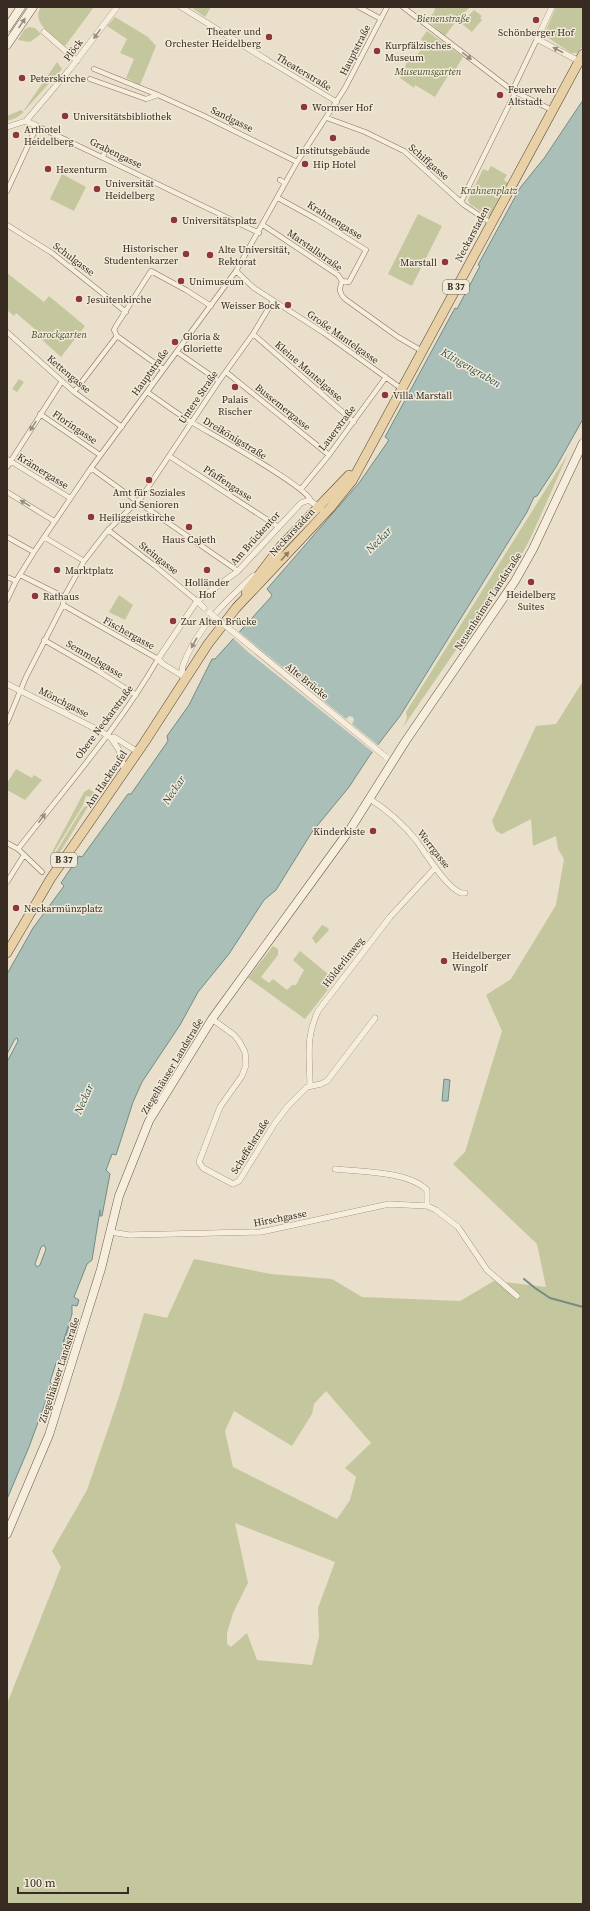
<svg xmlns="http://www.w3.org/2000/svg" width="590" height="1911" font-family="'Source Serif 4',serif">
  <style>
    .green { fill: #c4c79e; fill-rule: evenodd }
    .water { fill: #aabfb8; stroke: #718d84; fill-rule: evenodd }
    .pier { fill: #eadfca }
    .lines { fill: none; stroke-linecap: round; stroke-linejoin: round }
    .stream { stroke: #718d84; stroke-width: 2 }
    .pedestrian-casing { stroke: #857260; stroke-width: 5.5 }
    .minor-casing { stroke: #857260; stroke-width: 6 }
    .secondary-casing { stroke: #675343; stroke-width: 9 }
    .primary-casing { stroke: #534133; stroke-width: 10 }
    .pedestrian { stroke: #f6eddc; stroke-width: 4.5 }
    .minor { stroke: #f6eddc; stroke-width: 5.5 }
    .secondary { stroke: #f6eddc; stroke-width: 8 }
    .primary { stroke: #e8d1a6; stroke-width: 9 }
    .minor-bridge-casing { stroke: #857260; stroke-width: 6; stroke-linecap: butt }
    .minor-bridge { stroke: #f6eddc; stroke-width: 5.5 }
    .oneway { fill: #968c7f }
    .oneway2 { fill: #907e64 }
    .poi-dot { fill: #8d363b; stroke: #f2ead8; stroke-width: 1.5 }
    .labels { text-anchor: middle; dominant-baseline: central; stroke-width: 3; stroke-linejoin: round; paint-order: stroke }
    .shield { fill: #f2ead8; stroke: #6f6459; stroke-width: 1 }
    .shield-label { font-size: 9px; font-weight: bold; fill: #372b22 }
    .park-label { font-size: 10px; font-style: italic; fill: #49512b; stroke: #f2ead8 }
    .poi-label { font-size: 10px; fill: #372b22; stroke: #f2ead8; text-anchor: start }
    .street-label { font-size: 10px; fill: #372b22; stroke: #f2ead8 }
    .water-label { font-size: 11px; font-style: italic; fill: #335551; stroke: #f2ead8 }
  </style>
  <rect width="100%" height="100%" fill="#eadfca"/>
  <path class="green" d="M41 7H94L65 46C55 37 30 23 41 7Z
    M191 7H211L205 17Z
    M434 7H470L457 20 445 36 428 21 435 10Z
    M556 7H583V46L577 53H571L544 35Z
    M474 10 482 16 480 18 482 20 472 32 461 23Z
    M115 17 148 37 156 46 140 85 126 78 134 59 120 53 127 39 107 26Z
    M29 27 35 28 41 34 30 42 18 40 24 30Z
    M427 31 463 57 452 75 449 74 435 97 415 85 414 88 400 78 410 55 415 58 424 46 421 43 423 41 421 39Z
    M57 62 62 69 25 110H24Z
    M21 110 24 112 16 118 7 121V116Z
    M491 166 507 175 504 180 508 183 489 217 470 204 468 200 483 169 488 171Z
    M62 174 86 187 74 211 50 199Z
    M418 214 442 226 412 286 388 274Z
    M7 273 44 302 49 296 85 326 61 357 41 339 43 336 16 313 14 316 7 310Z
    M19 379 24 382 17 392 12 389Z
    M568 454 531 537 513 571 511 570 403 727 407 718 406 712Z
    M119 595 133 605 125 620 109 612Z
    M583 681V1904H7V1704L61 1567 52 1551 87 1490 119 1397 144 1313 167 1318 194 1259 271 1274 332 1279 362 1297 460 1301 494 1281 546 1287 537 1244 453 1164 465 1152 502 1031 486 995 511 979 556 905 564 859 558 849 556 836 533 846 531 819 502 834 496 831 492 821 536 726 556 724ZM326 1391 371 1443 345 1468 356 1477 350 1500 337 1519 233 1467 225 1431 234 1411 292 1446 312 1414 314 1404ZM235 1523 335 1562 318 1608 319 1637 312 1665 257 1660 247 1633 231 1647 227 1644V1633L233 1613 248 1583Z
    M16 769 32 778 34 775 42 780 25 800 7 790V783Z
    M89 789 98 795 96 798 86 796 83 805 51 857 50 856 84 792Z
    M89 805 59 854 56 852 81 811 84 807Z
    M322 925 328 928 329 930 316 944 312 938Z
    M273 946 278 949V955L261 977 269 983 273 979 287 990 292 985H296L304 970 293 960 300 951 328 974 323 981 330 987 305 1019 248 978Z"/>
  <path class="water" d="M583 100V419L556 467 537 496 534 497 527 512 400 716 370 755 349 787 312 832 276 890 264 900 229 954 198 992 180 1025 142 1082 133 1102 116 1155 112 1154 106 1170 110 1174 102 1216H100V1210L92 1260 87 1264 74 1297 79 1300 77 1306 72 1305V1314L62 1346 69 1325H72L60 1363H56L50 1382 52 1384 29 1447 7 1499V1062L18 1041 17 1038 15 1039 7 1054V974L33 928 64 886 61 883 79 856 82 857 128 794H131L168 741 167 736 189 705 212 659H215L271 597 272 595 267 589 359 483 389 440 385 437 455 308 457 309 480 266 478 265 520 188 545 157ZM44 1245 46 1249 40 1265 37 1267 35 1264 41 1247Z
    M444 1079 450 1080 448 1101H442Z"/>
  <path class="pier" d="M238 631 346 719 349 716 353 717 354 720 352 724 379 746 374 753 248 652 232 637Z"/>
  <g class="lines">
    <path class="stream" d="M524 1279 535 1288 550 1298 583 1307"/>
    <g class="pedestrian-casing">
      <path id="pedestrian" d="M359 7 381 19
        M403 7 513 91 552 110
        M267 60 337 102
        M90 79 146 99 158 95 94 69
        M158 95 204 116 297 162
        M327 118 365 132 404 151 464 205 491 223
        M103 157 105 151
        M280 180 285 183
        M7 191 37 126 259 233
        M278 198 316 219 366 250 349 282 342 281
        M461 202 514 95 515 85 537 39
        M7 225 52 253 126 312
        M263 225 338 275 342 281C339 289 339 293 345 299L398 337 422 351
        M236 271 254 288 324 333 402 389
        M7 332 74 392 122 427
        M253 334 354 422
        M117 336 163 369
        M177 352 219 381
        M226 372 329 455
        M74 392 117 336 114 330 116 326 151 271 186 290 211 306
        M147 392C162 402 177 414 193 423 211 434 307 486 311 501
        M40 414 100 455
        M169 456 277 526
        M7 459 70 498
        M7 467 62 381
        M91 468 138 502 238 571
        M301 489 329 455 386 377
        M7 492 54 521
        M108 530 155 566 197 601
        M7 537 34 552
        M44 537 84 561
        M20 575 64 597
        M7 577 16 581
        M7 600 16 581 34 552 91 468 236 271 297 162 345 88 387 7
        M44 640 98 671 136 695
        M7 723 26 677 63 605 64 597 84 561 108 530 141 498 219 381 253 334 273 301
        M7 843 18 849 42 872
        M18 849C66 787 119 727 158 659L63 605
        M7 882 24 855"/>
    </g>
    <g class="minor-casing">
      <path id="minor" d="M181 7 267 60
        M552 7 537 39 579 61
        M44 32 77 61
        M26 121 37 126
        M7 127 26 121 70 69 117 7
        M197 601 204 608
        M186 678 163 664 158 659 197 601 238 571 301 503 309 500 321 509
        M186 678 182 671 183 665C196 629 226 601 253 576L258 575
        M7 684 102 732 111 738 114 737 138 752
        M111 738 119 750 125 771
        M370 799C387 810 404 825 416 840 426 854 446 887 461 893H465
        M212 1019 234 1035 239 1041 245 1052 246 1065 242 1076 220 1107 199 1162 203 1168 233 1184 239 1181 275 1123 288 1106 307 1087 321 1084 327 1081 375 1018
        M310 1086C310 1057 305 1039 318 1011L390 917 435 868
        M335 1169C361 1172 408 1171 427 1190V1206
        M111 1232 129 1235 261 1232 389 1204 427 1206 436 1210 458 1227 487 1270 517 1296"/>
    </g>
    <g class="secondary-casing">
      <path id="secondary" d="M7 28 21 7
        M7 45 33 7
        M7 1534 49 1435 101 1269 119 1196 149 1121 212 1019 351 828 405 742 515 581 533 549 583 443"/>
    </g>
    <g class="primary-casing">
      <path id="primary" d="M246 592 281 546 349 475
        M7 953 51 878 144 743 208 644 236 608 331 507 352 481 583 54"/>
    </g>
    <use href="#pedestrian" class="pedestrian"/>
    <use href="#minor" class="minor"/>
    <use href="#secondary" class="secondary"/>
    <use href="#primary" class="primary"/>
    <g class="minor-bridge-casing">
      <path id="minor-bridge" d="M210 613 386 757"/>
    </g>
    <use href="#minor-bridge" class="minor-bridge"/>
  </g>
  <defs><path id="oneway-solid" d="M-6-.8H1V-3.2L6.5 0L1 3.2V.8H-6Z"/></defs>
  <g class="oneway">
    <use href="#oneway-solid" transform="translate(22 23) rotate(-56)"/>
    <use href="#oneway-solid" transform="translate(97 34) rotate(126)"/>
    <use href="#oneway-solid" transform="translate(558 50) rotate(-152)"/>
    <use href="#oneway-solid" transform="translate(467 56) rotate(37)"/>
    <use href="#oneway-solid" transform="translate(33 426) rotate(122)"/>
    <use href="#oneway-solid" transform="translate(25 503) rotate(-149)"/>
    <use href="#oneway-solid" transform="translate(194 643) rotate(119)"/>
    <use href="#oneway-solid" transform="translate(42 818) rotate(-53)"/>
  </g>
  <use class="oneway2" href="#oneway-solid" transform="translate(285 556) rotate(-48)"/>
  <g class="poi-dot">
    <circle cx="536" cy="20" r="4"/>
    <circle cx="269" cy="37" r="4"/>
    <circle cx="377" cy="51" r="4"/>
    <circle cx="22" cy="78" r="4"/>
    <circle cx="500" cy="95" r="4"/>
    <circle cx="304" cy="107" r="4"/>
    <circle cx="65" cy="116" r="4"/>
    <circle cx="16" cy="135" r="4"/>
    <circle cx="333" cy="138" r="4"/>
    <circle cx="305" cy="164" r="4"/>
    <circle cx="48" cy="169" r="4"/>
    <circle cx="97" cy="189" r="4"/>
    <circle cx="174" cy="220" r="4"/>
    <circle cx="186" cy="254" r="4"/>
    <circle cx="210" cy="255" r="4"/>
    <circle cx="445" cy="262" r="4"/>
    <circle cx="181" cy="281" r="4"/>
    <circle cx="79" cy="299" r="4"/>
    <circle cx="288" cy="305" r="4"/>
    <circle cx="175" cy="342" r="4"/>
    <circle cx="235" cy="387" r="4"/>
    <circle cx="385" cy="395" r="4"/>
    <circle cx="149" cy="480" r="4"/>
    <circle cx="91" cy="517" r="4"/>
    <circle cx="189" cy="527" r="4"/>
    <circle cx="57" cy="570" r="4"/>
    <circle cx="207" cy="570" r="4"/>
    <circle cx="531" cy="582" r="4"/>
    <circle cx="35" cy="596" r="4"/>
    <circle cx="173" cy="621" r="4"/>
    <circle cx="373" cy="831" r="4"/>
    <circle cx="16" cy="908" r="4"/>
    <circle cx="444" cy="961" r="4"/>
  </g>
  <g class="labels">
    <g class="shield">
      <rect x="443" y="280" width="26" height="14" rx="3"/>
      <rect x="51" y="853" width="26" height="14" rx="3"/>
    </g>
    <g class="shield-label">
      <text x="456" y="287">B 37</text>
      <text x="64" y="860">B 37</text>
    </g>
    <g class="park-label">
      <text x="443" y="18">Bienenstraße</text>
      <text x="428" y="71">Museumsgarten</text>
      <text x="489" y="190">Krahnenplatz</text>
      <text x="59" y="334">Barockgarten</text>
    </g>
    <g class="poi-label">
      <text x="261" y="31" text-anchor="end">Theater und<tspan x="261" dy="12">Orchester Heidelberg</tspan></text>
      <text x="536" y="32" text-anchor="middle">Schönberger Hof</text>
      <text x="385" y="45">Kurpfälzisches<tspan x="385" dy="12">Museum</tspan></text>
      <text x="30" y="78">Peterskirche</text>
      <text x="508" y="89">Feuerwehr<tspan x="508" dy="12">Altstadt</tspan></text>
      <text x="312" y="107">Wormser Hof</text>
      <text x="73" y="116">Universitätsbibliothek</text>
      <text x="24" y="129">Arthotel<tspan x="24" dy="12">Heidelberg</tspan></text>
      <text x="333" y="150" text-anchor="middle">Institutsgebäude</text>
      <text x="313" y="164">Hip Hotel</text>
      <text x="56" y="169">Hexenturm</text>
      <text x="105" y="183">Universität<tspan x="105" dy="12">Heidelberg</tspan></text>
      <text x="182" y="220">Universitätsplatz</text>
      <text x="178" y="248" text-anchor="end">Historischer<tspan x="178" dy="12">Studentenkarzer</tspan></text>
      <text x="218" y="249">Alte Universität,<tspan x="218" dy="12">Rektorat</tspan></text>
      <text x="437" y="262" text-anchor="end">Marstall</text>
      <text x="189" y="281">Unimuseum</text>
      <text x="87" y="299">Jesuitenkirche</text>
      <text x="280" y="305" text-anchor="end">Weisser Bock</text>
      <text x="183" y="336">Gloria &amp;<tspan x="183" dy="12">Gloriette</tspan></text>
      <text x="393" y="395">Villa Marstall</text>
      <text x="235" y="399" text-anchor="middle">Palais<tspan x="235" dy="12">Rischer</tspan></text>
      <text x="149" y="492" text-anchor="middle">Amt für Soziales<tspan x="149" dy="12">und Senioren</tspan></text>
      <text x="99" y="517">Heiliggeistkirche</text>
      <text x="189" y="539" text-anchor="middle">Haus Cajeth</text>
      <text x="65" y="570">Marktplatz</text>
      <text x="207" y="582" text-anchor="middle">Holländer<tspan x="207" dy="12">Hof</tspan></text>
      <text x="531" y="594" text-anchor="middle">Heidelberg<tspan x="531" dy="12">Suites</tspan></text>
      <text x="43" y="596">Rathaus</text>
      <text x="181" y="621">Zur Alten Brücke</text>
      <text x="365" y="831" text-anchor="end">Kinderkiste</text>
      <text x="24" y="908">Neckarmünzplatz</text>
      <text x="452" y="955">Heidelberger<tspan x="452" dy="12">Wingolf</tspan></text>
    </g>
    <g class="street-label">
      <text transform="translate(73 50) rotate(-53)">Plöck</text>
      <text transform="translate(355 50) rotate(-63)">Hauptstraße</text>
      <text transform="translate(304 72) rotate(31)">Theaterstraße</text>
      <text transform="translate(232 119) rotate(26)">Sandgasse</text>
      <text transform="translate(116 153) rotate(26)">Grabengasse</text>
      <text transform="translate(429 162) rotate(41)">Schiffgasse</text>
      <text transform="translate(335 220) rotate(32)">Krahnengasse</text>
      <text transform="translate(472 234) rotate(-62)">Neckarstaden</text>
      <text transform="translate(315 250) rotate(35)">Marstallstraße</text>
      <text transform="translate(74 259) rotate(37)">Schulgasse</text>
      <text transform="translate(343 337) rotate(35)">Große Mantelgasse</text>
      <text transform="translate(309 371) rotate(41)">Kleine Mantelgasse</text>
      <text transform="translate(150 372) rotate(-54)">Hauptstraße</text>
      <text transform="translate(69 374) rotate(40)">Kettengasse</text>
      <text transform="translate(198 397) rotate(-56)">Untere Straße</text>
      <text transform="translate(283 407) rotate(39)">Bussemergasse</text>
      <text transform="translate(75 427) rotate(34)">Floringasse</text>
      <text transform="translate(337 428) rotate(-53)">Lauerstraße</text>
      <text transform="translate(235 438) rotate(31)">Dreikönigstraße</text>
      <text transform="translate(43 471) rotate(32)">Krämergasse</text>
      <text transform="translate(228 483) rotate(33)">Pfaffengasse</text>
      <text transform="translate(292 532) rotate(-47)">Neckarstaden</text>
      <text transform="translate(255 538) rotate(-48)">Am Brückentor</text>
      <text transform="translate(159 558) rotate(38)">Steingasse</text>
      <text transform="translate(488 601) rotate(-57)">Neuenheimer Landstraße</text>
      <text transform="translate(129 633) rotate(29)">Fischergasse</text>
      <text transform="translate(95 659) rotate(31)">Semmelsgasse</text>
      <text transform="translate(307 681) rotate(39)">Alte Brücke</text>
      <text transform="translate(64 702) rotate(27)">Mönchgasse</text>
      <text transform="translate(104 722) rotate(-53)">Obere Neckarstraße</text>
      <text transform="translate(106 779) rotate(-56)">Am Hackteufel</text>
      <text transform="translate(434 849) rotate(52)">Werrgasse</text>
      <text transform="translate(343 962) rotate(-52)">Hölderlinweg</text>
      <text transform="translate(172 1066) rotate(-59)">Ziegelhäuser Landstraße</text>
      <text transform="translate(250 1146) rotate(-58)">Scheffelstraße</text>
      <text transform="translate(280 1218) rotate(-11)">Hirschgasse</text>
      <text transform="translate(59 1370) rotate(-72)">Ziegelhäuser Landstraße</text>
    </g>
    <g class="water-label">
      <text transform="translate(471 368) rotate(30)">Klingengraben</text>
      <text transform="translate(379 540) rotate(-45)">Neckar</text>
      <text transform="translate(174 790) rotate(-56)">Neckar</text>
      <text transform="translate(84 1099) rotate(-66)">Neckar</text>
    </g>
  </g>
  <rect width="590" height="1911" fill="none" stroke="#372b22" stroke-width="16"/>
  <path d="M18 1887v6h110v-6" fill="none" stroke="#372b22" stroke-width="2"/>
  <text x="24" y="1887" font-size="12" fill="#372b22" stroke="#f2ead8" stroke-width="3" paint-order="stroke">100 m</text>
</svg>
